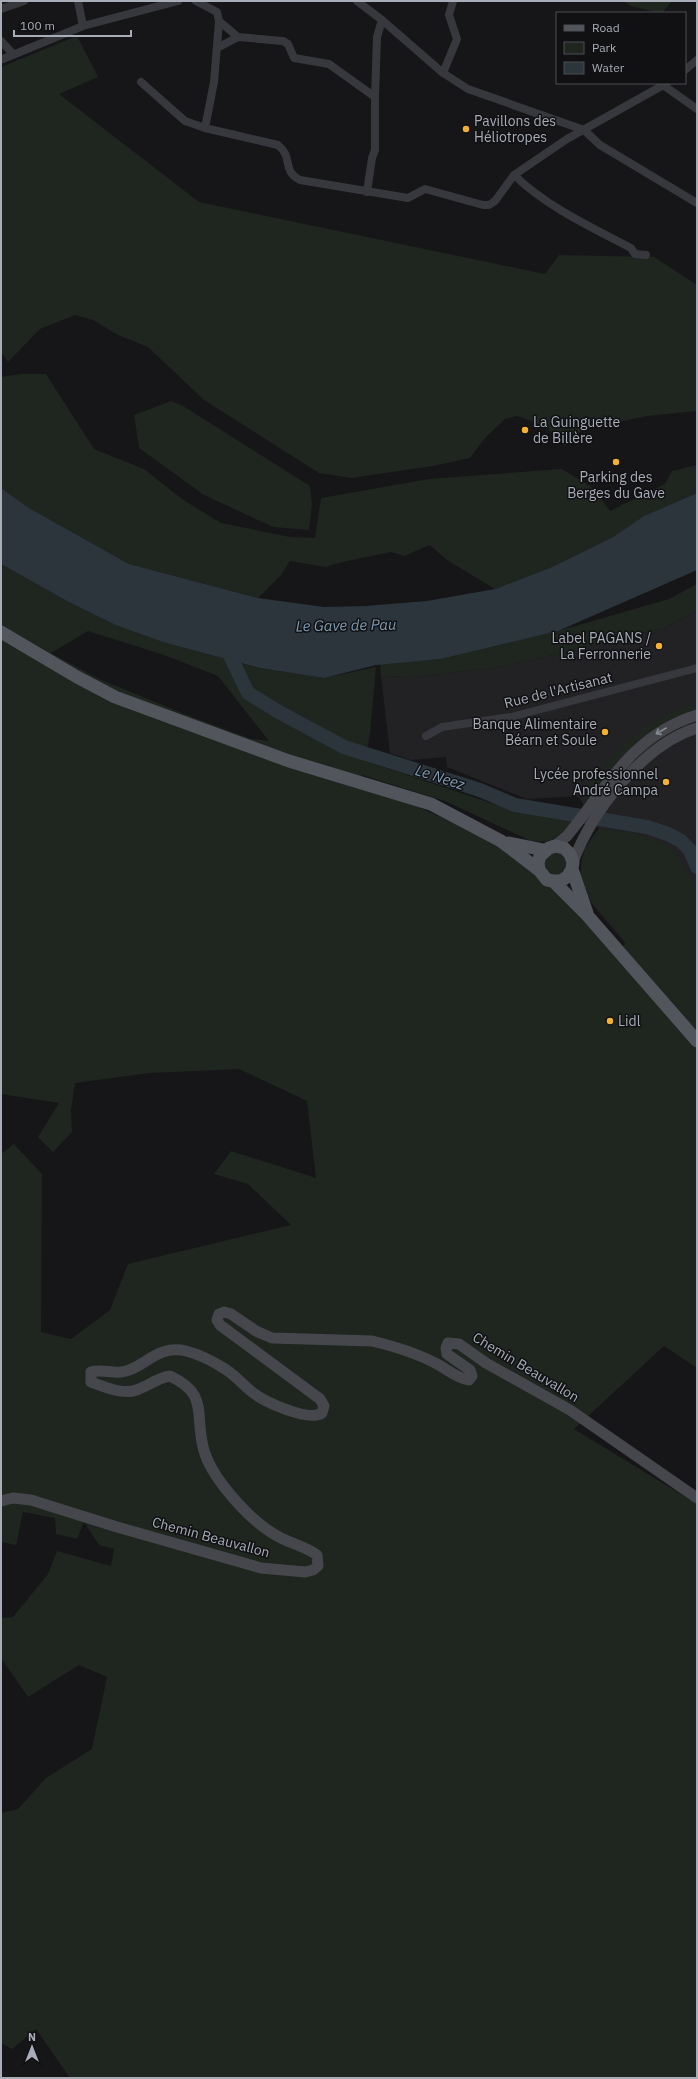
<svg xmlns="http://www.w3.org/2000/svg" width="698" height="2079" font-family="'IBM Plex Sans',sans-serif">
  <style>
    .built { fill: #222225 }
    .green { fill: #1e261f; fill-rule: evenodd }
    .water { fill: #2c353c }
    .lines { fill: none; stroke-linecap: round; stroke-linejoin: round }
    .river { stroke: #2c353c; stroke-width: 14 }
    .street { stroke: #37383d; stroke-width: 8 }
    .secondary { stroke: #45474d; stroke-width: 11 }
    .primary { stroke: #53555c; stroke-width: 13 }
    .oneway { stroke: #858993 }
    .poi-dot { fill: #f2b134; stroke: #111113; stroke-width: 1.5 }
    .labels { text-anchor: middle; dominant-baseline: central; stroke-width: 3; stroke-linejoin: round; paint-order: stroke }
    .poi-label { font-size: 14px; fill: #a8adb8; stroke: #111113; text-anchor: start }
    .street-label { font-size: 14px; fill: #a8adb8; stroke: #111113 }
    .water-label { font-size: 15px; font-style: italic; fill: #7f9bb3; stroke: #111113 }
  </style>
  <rect width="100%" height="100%" fill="#161618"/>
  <path class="built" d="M697 610V884L626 944 593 905 581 885 580 874 584 849 599 829 578 796 527 799 447 767 446 757 411 760 390 753 381 676 410 677 441 674 507 666 667 627Z"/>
  <path class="green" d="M623 1H672L662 13H659L631 6Z
    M77 36 98 77 59 94 199 202 545 274 559 255 654 257 697 285V411L647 416 584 429 565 446 545 426 517 416 505 419 485 438 470 458 433 466 351 478 319 473 204 400 148 347 118 335 93 320 75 315 40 329 8 362 1 352V67Z
    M20 374H46L94 449 144 469 182 499 221 523 290 537 315 538 321 498 429 479 562 469 593 488 610 511 665 484 672 471 697 465V493L644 516 613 537 552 567 495 589 447 560 430 545 404 556 391 552 342 562 326 567 290 561 281 575 258 598 129 564 29 508 1 488V377Z
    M171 401 183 406 310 486 312 504 309 530 273 527 204 495 139 448 134 415Z
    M1 564 67 601 166 643 259 668 324 678 376 667 370 734 365 761 509 809 573 820C561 837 553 844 531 841L445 801 362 775 360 783 387 793 544 863 545 859 554 852 561 854C570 861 567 870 558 875L623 946 627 942C596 906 558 876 599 829 618 831 661 835 674 851 682 861 688 877 697 884V1368L664 1346 574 1429 697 1504V2078H70L36 2029 12 2049 1 2043V1813L18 1809 46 1778 92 1749 107 1677 79 1665 28 1697 1 1658V1618L13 1617 48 1574 57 1551 111 1566 114 1549 99 1545 84 1522 77 1539 56 1534 55 1518 23 1512 16 1545 1 1542V1154L14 1144 42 1174 41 1332 71 1339 110 1310 128 1264 291 1225 248 1184 214 1174 231 1151 316 1178 307 1101 239 1069 149 1073 75 1083 71 1110 72 1132 53 1152 38 1137 59 1103 1 1094ZM88 631 164 655 218 676 269 741 251 739 187 715 99 679 51 653Z
    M697 584V610L667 627 507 666 441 674 410 677 381 676 380 664 441 659 558 631 669 599Z
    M697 704V709C647 724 614 758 587 802L579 795C610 757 646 714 697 704Z"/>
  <path class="water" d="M1 488 29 508 129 564 258 598 324 607 366 606 427 601 495 589 552 567 613 537 644 516 697 493V570L558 631 441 659 376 665 324 678 260 668 166 643 116 625 67 601 1 564Z"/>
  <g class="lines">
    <path class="river" d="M224 643 248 693 279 712 344 747 480 790 515 805 647 827 668 834 681 841 690 850 697 867"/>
    <path class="street" d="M78 1 83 26
      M196 1 217 12 219 21 238 37 283 41 288 44 294 58 329 64 375 97 377 37 382 20
      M357 1 382 20 443 73 468 89 584 130 600 145 697 203
      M1 9 24 1
      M1 41 13 54
      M217 48 238 37
      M3 59 83 26 178 1
      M685 70 697 60
      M443 73 457 39 449 15 453 1
      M141 82 185 121 205 128 278 145C294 158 281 170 300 180L408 198 425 189 483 205H489L495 201 514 175 567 139 667 83
      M660 83 697 109
      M205 128 214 82 219 21
      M514 175C547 207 591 227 631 248L635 254 646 255
      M367 192 372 158 375 150V97
      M426 736 442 727 511 717 697 668"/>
    <path class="secondary" d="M555 846 567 836C607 787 632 735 697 715
      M573 862C592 811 644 744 697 728
      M1 1501 13 1498 31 1500 117 1527 261 1568 305 1572 313 1570 318 1566 317 1555C307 1547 293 1544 281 1538 259 1527 240 1507 225 1488 214 1474 205 1460 202 1442 196 1409 206 1393 170 1376 158 1378 151 1384 139 1389 125 1396 105 1387 91 1382V1372C101 1369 111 1373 121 1372 143 1370 156 1344 186 1351 198 1354 214 1362 225 1369 235 1375 243 1385 252 1392 265 1402 308 1422 322 1413L324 1406 320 1399 220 1325 217 1320 219 1314 224 1312 231 1314 256 1331 272 1338 372 1341C393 1346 416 1353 435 1363 446 1368 456 1378 469 1380L472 1376 470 1370 447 1354 446 1348 448 1343 459 1344 486 1363 570 1410 697 1498"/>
    <path class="primary" d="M1 632 77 677 115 697 289 761 431 804 501 841 539 870 547 880 553 881H561L568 876 572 869 573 862 570 854 564 848 555 846 549 848 540 856 538 863 539 870
      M509 843 544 850
      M572 869 587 913
      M553 881 587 915 697 1041"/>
  </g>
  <defs><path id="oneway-shaft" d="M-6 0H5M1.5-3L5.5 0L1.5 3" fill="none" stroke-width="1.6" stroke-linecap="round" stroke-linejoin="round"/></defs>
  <use class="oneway" href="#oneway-shaft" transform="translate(661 731) rotate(150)"/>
  <g class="poi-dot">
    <circle cx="466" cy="129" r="4"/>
    <circle cx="525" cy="430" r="4"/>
    <circle cx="616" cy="462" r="4"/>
    <circle cx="659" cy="646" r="4"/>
    <circle cx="605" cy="732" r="4"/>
    <circle cx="666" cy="782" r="4"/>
    <circle cx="610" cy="1021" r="4"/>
  </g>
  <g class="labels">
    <g class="poi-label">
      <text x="474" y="121">Pavillons des<tspan x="474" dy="16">Héliotropes</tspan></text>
      <text x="533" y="422">La Guinguette<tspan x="533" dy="16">de Billère</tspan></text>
      <text x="616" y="477" text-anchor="middle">Parking des<tspan x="616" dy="16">Berges du Gave</tspan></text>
      <text x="651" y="638" text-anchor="end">Label PAGANS /<tspan x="651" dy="16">La Ferronnerie</tspan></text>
      <text x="597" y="724" text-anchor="end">Banque Alimentaire<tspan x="597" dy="16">Béarn et Soule</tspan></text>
      <text x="658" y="774" text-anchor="end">Lycée professionnel<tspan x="658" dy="16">André Campa</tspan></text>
      <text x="618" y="1021">Lidl</text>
    </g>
    <g class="street-label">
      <text transform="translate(558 690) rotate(-14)">Rue de l'Artisanat</text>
      <text transform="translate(526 1367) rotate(31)">Chemin Beauvallon</text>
      <text transform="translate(211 1537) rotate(15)">Chemin Beauvallon</text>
    </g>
    <g class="water-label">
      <text transform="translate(346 625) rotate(-1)">Le Gave de Pau</text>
      <text transform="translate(440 777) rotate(18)">Le Neez</text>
    </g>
  </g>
  <rect width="698" height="2079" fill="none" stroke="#a8adb8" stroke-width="4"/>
  <rect x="556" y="12" width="130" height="72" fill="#111113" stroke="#4d4f55"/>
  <rect x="564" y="25" width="20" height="6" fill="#53555c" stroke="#4d4f55"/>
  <text x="592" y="32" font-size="12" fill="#a8adb8">Road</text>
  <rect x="564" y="42" width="20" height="12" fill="#1e261f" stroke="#4d4f55"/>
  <text x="592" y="52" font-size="12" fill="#a8adb8">Park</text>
  <rect x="564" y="62" width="20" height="12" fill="#2c353c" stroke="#4d4f55"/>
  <text x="592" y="72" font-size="12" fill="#a8adb8">Water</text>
  <g transform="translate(32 2047)" stroke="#111113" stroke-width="3" paint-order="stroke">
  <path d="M0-3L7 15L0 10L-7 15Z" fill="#a8adb8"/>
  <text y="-6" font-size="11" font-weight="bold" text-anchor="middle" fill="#a8adb8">N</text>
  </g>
  <path d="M14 30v6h117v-6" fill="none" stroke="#a8adb8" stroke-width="2"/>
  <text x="20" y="30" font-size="12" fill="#a8adb8" stroke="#111113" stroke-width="3" paint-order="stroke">100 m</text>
</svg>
